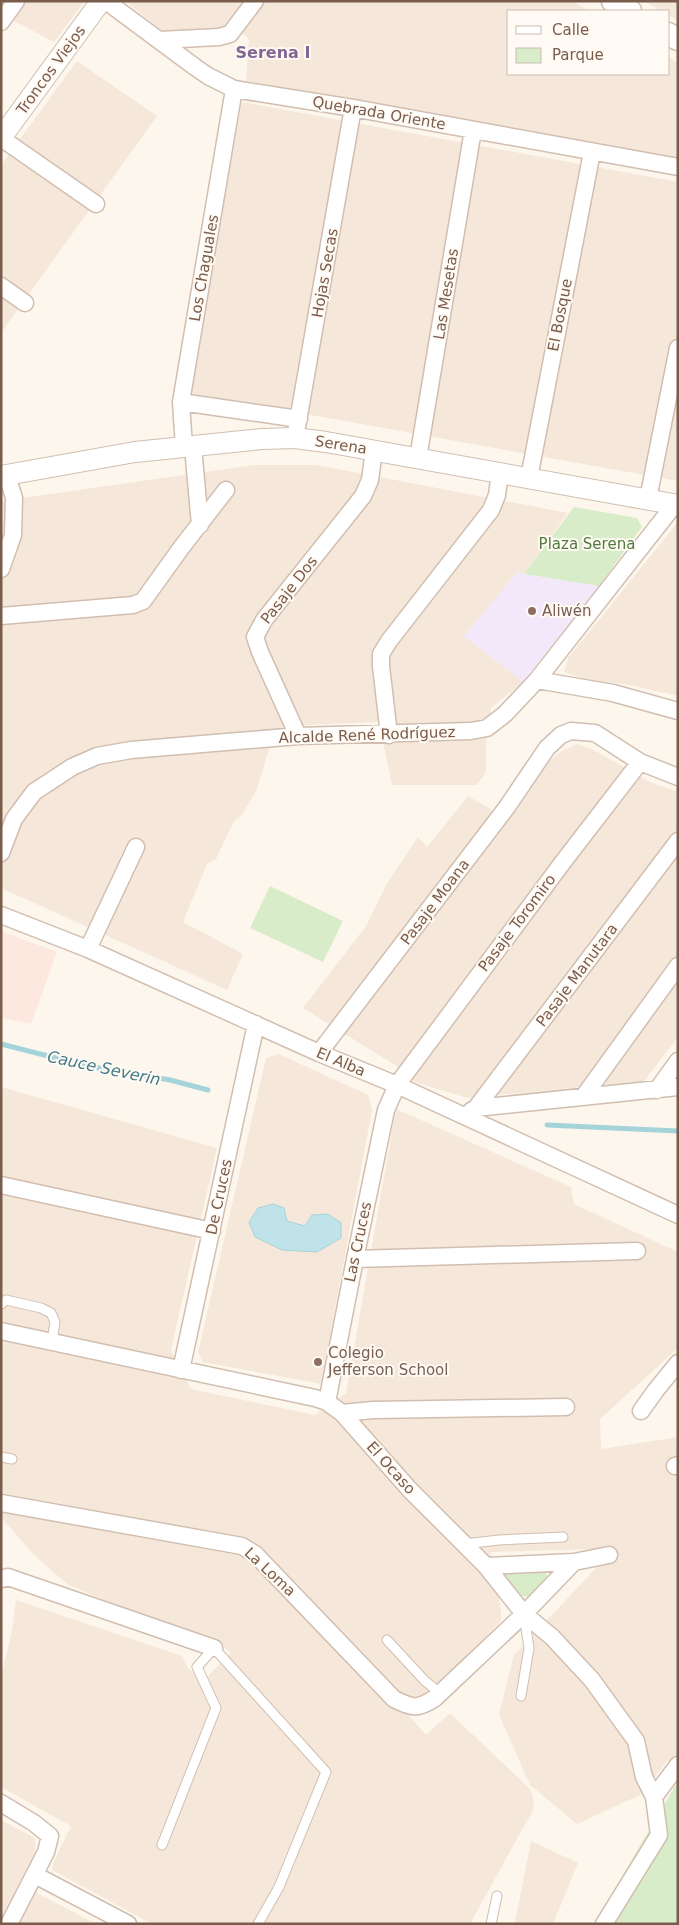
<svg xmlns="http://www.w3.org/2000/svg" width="679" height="1925" font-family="'DejaVu Sans',sans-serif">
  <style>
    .residential { fill: #f5e8da }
    .commercial { fill: #fde8e0 }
    .education { fill: #f3e8fa }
    .green { fill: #d8ecc9 }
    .water { fill: #bfe3e8; stroke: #a5d3da }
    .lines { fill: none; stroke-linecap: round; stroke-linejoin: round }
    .stream { stroke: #a5d3da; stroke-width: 5 }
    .service-casing { stroke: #d1beb0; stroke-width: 11 }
    .minor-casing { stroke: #d1beb0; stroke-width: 19 }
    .tertiary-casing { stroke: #d1beb0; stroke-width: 22 }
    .secondary-casing { stroke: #d6c0b0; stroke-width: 25 }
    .service { stroke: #fff; stroke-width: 9 }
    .minor { stroke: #fff; stroke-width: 16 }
    .tertiary { stroke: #fff; stroke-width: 20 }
    .secondary { stroke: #fff; stroke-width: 22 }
    .education-dot { fill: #8d6e63; stroke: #fffaf3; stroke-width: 2 }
    .labels { text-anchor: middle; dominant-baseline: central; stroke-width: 4; stroke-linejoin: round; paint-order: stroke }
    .street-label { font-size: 15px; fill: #7a5c4d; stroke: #fffaf3 }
    .park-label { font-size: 15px; fill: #537a41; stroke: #fffaf3 }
    .education-label { font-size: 15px; fill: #785e54; stroke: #fffaf3; text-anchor: start }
    .neighbourhood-label { font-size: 16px; font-weight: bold; fill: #846695; stroke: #fffaf3 }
    .water-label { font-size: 16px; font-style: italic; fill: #437c86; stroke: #fffaf3 }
  </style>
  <rect width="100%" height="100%" fill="#fdf6ec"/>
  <path class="residential" d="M1 1H85L54 42 1 14Z
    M125 1H246L223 31 161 30Z
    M263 1H572L589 11H508V74H668V57L678 63V158L246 81 249 39 241 32Z
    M644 1H678V21L668 15V11H661Z
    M77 61 157 116 1 333V165Z
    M242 102 678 182V481L189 393Z
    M254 465H317L568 513 524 574 517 573 464 636 523 682 491 708 486 745V773L476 785H392L379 722 283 726 268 752 257 789 242 815 234 821 216 859 207 864 183 922 243 954 227 990 1 888V501Z
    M678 522V696L625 684 592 681 564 672 568 658Z
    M577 744 592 749 650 782 678 792V1037L644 1081 467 1098 415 1082 395 1065 303 1008 366 926 387 883 418 837 427 847 468 796 494 811 560 752Z
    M279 1054 368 1095 372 1110 321 1384 203 1362 198 1352 266 1058Z
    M1 1087 217 1148 171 1350 191 1389 315 1415 346 1393 396 1109 571 1187 574 1204 678 1252V1348L600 1419 601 1449 678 1437V1761H667L642 1794 577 1824 530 1785 499 1715 514 1655 598 1566 599 1549 491 1552 501 1610V1621L409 1716 426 1735 450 1713 530 1789 534 1800 533 1810 470 1924H152L52 1870 54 1861 71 1826 1 1787V1678L12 1630 16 1600 182 1656 188 1668 204 1680 230 1653 216 1638 137 1614 67 1584 32 1553 1 1517Z
    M1 1820 35 1838 37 1893 96 1924H1Z
    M531 1841 578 1863 553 1924H516L515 1922Z"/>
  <path class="commercial" d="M1 931 57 952 31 1024 1 1018Z"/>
  <path class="education" d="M517 573 599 586 523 682 464 636Z"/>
  <path class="green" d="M574 507 637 518 642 527 599 586 524 574Z
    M270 886 343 921 323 962 250 928Z
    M506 1570 521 1574 544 1572 548 1576 529 1597 522 1596 501 1576Z
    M678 1781V1924H594Z"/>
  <path class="water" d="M273 1204 284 1208 287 1221 305 1226 312 1215 328 1214 341 1223V1238L317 1252 282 1250 255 1237 249 1222 258 1208Z"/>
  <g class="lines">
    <path class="stream" d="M1 1044 87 1066 170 1080 208 1090
      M547 1125 678 1131"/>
    <g class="service-casing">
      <path id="service" d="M1 1304 6 1300 41 1308 51 1313 55 1322 52 1341
        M1 1457 12 1459
        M464 1544 499 1540 563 1537
        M387 1640 425 1681 440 1693
        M521 1696 529 1648 524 1615
        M162 1845 216 1708 197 1667 214 1648 326 1772 279 1887 258 1924
        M491 1924 497 1896"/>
    </g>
    <g class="minor-casing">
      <path id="minor" d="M106 1 195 67 208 76 234 89 353 108 678 167
        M1 22 16 1
        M160 40 219 37 230 34 255 1
        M1 138 96 204
        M1 286 25 303
        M181 402 299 419
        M295 438 353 108
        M184 447 181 402 234 89
        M193 447 200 525
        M418 458 473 130
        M529 478 592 152
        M648 499 678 348
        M1 569 13 535 14 498 7 475
        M1 616 133 605 143 601 181 548 226 490
        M537 680 613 693 678 711
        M389 735 381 666V654L389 641 491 510 497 495 500 473
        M298 736 260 652 255 637 264 620 363 496 370 480 374 450
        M1 853 14 819 34 792 72 767 97 756 131 750 298 736 471 731 487 728 505 714 537 680 675 504
        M1 915 88 949 319 1053 397 1085 678 1215
        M88 949 136 847
        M319 1053 507 807 547 748 561 735 571 731 595 733 640 762 678 777
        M657 1090 678 1061
        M584 1096 678 966
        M476 1108 678 841
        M471 1111 476 1108 678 1087
        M1 1185 212 1231
        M355 1259 637 1251
        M1 1331 315 1398 327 1402 342 1413 410 1490 486 1566 524 1614 552 1637 592 1680 636 1741 644 1777 654 1797 659 1835 604 1924
        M181 1370 256 1024
        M327 1402 355 1259 386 1110 397 1085 563 862 640 762
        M641 1411 656 1390 678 1363
        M342 1413 373 1410 566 1407
        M675 1466 678 1465
        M1 1503 242 1546 255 1554 394 1699C413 1708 417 1710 435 1698L524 1614 574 1562
        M486 1566 574 1562 609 1555
        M1 1579 8 1577 214 1648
        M654 1797 678 1765
        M1 1803 34 1823 50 1836 46 1852 9 1924
        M35 1875 128 1924"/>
    </g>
    <g class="tertiary-casing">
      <path id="tertiary" d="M1 138 101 1
        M1 476 135 452 184 447 262 439 295 438 326 442 678 505"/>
    </g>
    <g class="secondary-casing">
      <path id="secondary" d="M613 1 630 11
        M668 34 678 39"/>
    </g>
    <use href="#service" class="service"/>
    <use href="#minor" class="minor"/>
    <use href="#tertiary" class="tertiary"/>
    <use href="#secondary" class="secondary"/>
  </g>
  <g class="education-dot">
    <circle cx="532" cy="611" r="5"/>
    <circle cx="318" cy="1362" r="5"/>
  </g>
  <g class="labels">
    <g class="street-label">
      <text transform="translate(51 70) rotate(-54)">Troncos Viejos</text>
      <text transform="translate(379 113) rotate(10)">Quebrada Oriente</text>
      <text transform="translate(204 268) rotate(-80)">Los Chaguales</text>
      <text transform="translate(325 273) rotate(-80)">Hojas Secas</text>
      <text transform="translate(446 294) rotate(-81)">Las Mesetas</text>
      <text transform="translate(560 315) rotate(-79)">El Bosque</text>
      <text transform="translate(341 445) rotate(9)">Serena</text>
      <text transform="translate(289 590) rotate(-52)">Pasaje Dos</text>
      <text transform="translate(367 735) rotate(-2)">Alcalde René Rodríguez</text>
      <text transform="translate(435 902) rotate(-53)">Pasaje Moana</text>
      <text transform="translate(517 923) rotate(-53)">Pasaje Toromiro</text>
      <text transform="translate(577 975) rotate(-53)">Pasaje Manutara</text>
      <text transform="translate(341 1062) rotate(23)">El Alba</text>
      <text transform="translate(219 1197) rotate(-78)">De Cruces</text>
      <text transform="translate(358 1242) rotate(-78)">Las Cruces</text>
      <text transform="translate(391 1468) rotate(48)">El Ocaso</text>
      <text transform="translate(270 1572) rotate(43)">La Loma</text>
    </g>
    <g class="park-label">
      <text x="587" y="544">Plaza Serena</text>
    </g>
    <g class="education-label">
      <text x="542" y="611">Aliwén</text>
      <text x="328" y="1353">Colegio<tspan x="328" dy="17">Jefferson School</tspan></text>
    </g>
    <g class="neighbourhood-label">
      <text x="273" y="52">Serena I</text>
    </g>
    <g class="water-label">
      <text transform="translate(104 1068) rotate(12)">Cauce Severin</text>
    </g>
  </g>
  <rect width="679" height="1925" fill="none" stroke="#7a5c4d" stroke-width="5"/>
  <rect x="507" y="10" width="162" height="65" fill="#fffaf3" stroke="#cabbb1"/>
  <rect x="516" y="26" width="25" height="8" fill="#ffffff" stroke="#cabbb1"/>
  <text x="552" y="35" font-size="15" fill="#7a5c4d">Calle</text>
  <rect x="516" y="48" width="25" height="15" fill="#d8ecc9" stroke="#cabbb1"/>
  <text x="552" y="60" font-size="15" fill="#7a5c4d">Parque</text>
</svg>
